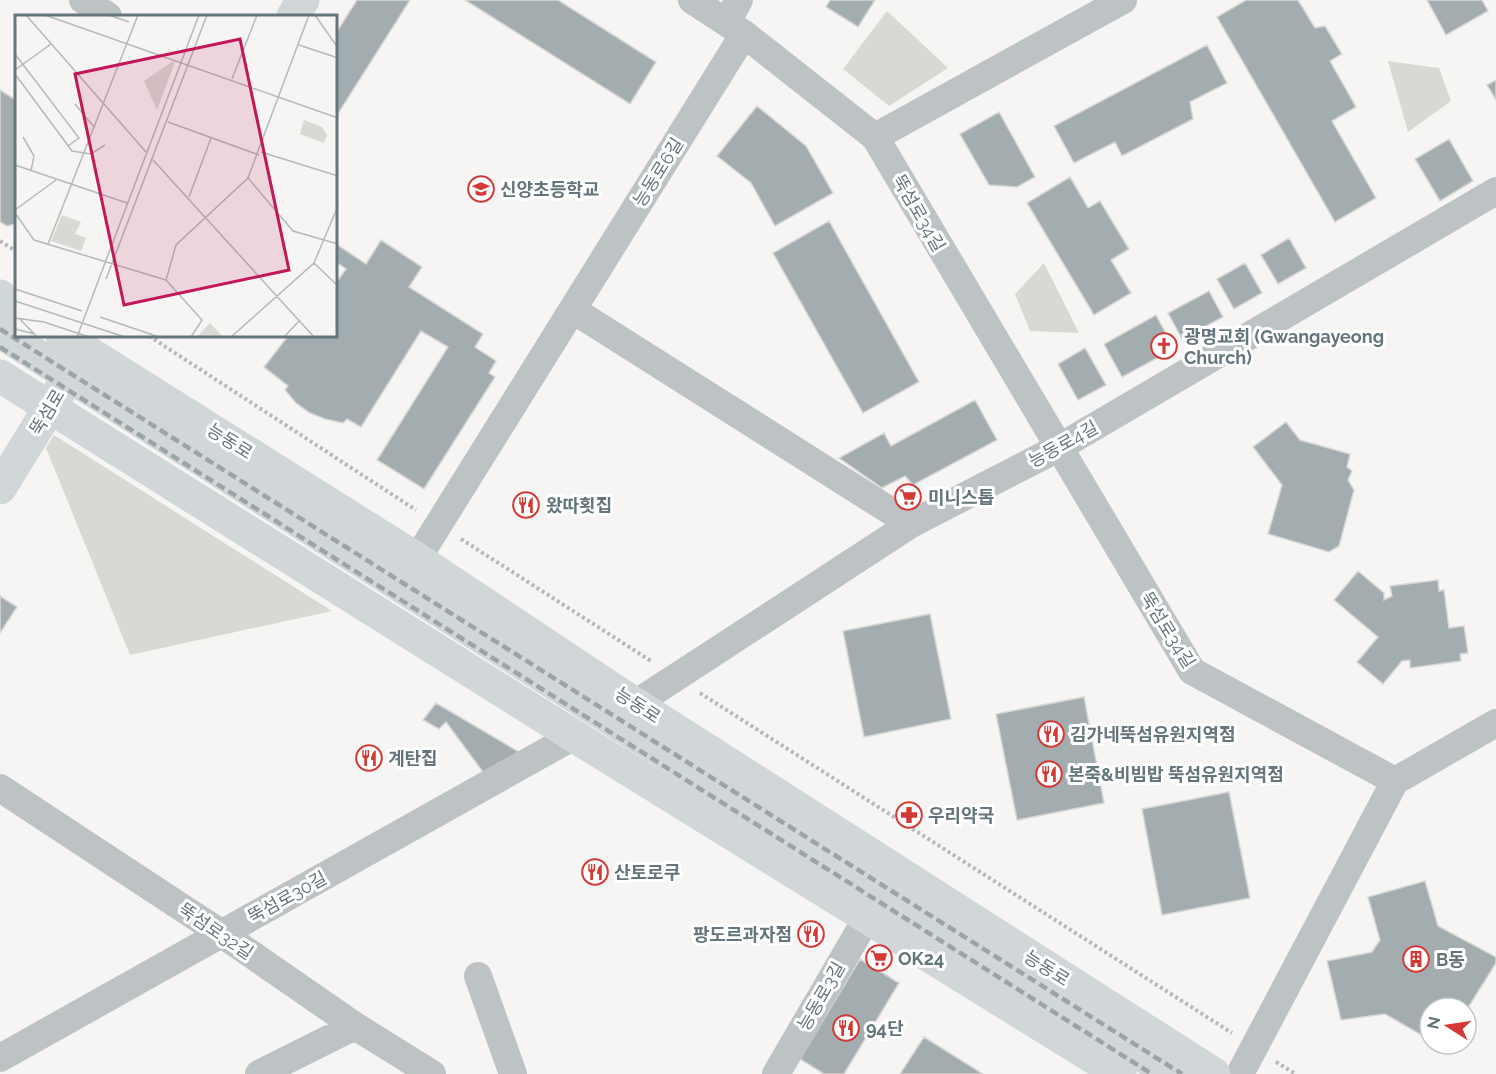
<svg xmlns="http://www.w3.org/2000/svg" width="1496" height="1074" font-family="Raleway,'Noto Sans KR',sans-serif">
  <style>
    .green { fill: #d7dad2 }
    .building { fill: #a3adaf; stroke: #d7d7d6; stroke-width: 1.5 }
    .lines { fill: none; stroke-linecap: round; stroke-linejoin: round }
    .path { stroke: #b5b9bb; stroke-width: 4; stroke-dasharray: 3 3; stroke-linecap: butt }
    .street { stroke: #bdc2c4; stroke-width: 28 }
    .secondary { stroke: #d1d6d8; stroke-width: 33 }
    .highway { stroke: #d1d6d8; stroke-width: 33 }
    .rail { stroke: #9ba4a7; stroke-width: 4.5; stroke-dasharray: 9 4.5; stroke-linecap: butt }
    .labels { text-anchor: middle; dominant-baseline: central; stroke-width: 6; stroke-linejoin: round; paint-order: stroke }
    .street-label { font-size: 18px; fill: #64767b; stroke: #fff }
    .poi-label { font-size: 18px; font-weight: bold; fill: #64767b; stroke: #fff; text-anchor: start }
    .inset-road { fill: none; stroke: #b3babc; stroke-width: 1.5 }
    .view { fill: #c2185b; fill-opacity: 0.15; stroke: #c2185b; stroke-width: 3 }
    .inset-edge { fill: none; stroke: #64767b; stroke-width: 3 }
  </style>
  <rect width="100%" height="100%" fill="#f6f5f3"/>
  <path class="green" d="M887 11 948 68 889 106 843 69Z
    M1388 61 1439 68 1451 101 1408 132Z
    M1044 263 1079 333 1030 331 1015 294Z
    M54 435 332 611 130 655 46 448Z"/>
  <path class="building" d="M357 0H410L336 117V33Z
    M465 0H558L656 62 630 104Z
    M830 0H875L858 27 826 7Z
    M1246 0H1298L1315 28 1325 26 1342 54 1330 61 1356 107 1332 121 1376 198 1335 222 1217 17Z
    M1427 0H1482L1488 11 1446 35Z
    M1207 45 1227 83 1190 102 1193 119 1122 156 1115 142 1074 163 1054 126Z
    M1496 80V100L1487 85Z
    M0 90 16 100V224L7 226 0 222Z
    M757 106 806 146 833 193 775 226 751 183 717 156Z
    M999 112 1035 177 1017 187 989 185 960 134Z
    M1449 139 1473 181 1440 201 1415 159Z
    M1070 177 1088 208 1100 201 1129 249 1111 260 1131 293 1094 315 1027 203Z
    M829 221 919 382 863 413 773 253Z
    M1289 238 1306 268 1278 284 1261 255Z
    M381 240 422 267 409 287 483 334 475 347 496 361 489 373 495 377 424 489 377 460 448 347 421 331 361 427 347 419 343 423 325 419 310 413 296 403 285 390 288 386 264 367 288 336H336V277L339 279 346 269 336 262V244L366 264Z
    M1245 263 1262 293 1234 309 1217 279Z
    M1209 291 1223 317 1182 339 1168 313Z
    M1156 315 1174 349 1122 377 1104 344Z
    M1085 348 1106 385 1078 400 1058 364Z
    M975 400 997 440 913 485 905 476 882 488 839 458 884 433 891 446Z
    M1286 422 1300 440 1350 454 1347 467 1352 471 1348 480 1354 490 1339 546 1329 552 1268 534 1282 485 1253 447Z
    M1358 571 1384 593V600L1392 596 1390 586 1438 580 1439 591 1444 590 1449 628 1464 626 1468 653 1460 654 1461 661 1410 668V660L1402 661 1383 684 1357 662 1378 637 1334 600Z
    M0 596 17 607 0 633Z
    M930 614 951 719 864 737 843 631Z
    M1084 697 1104 803 1017 820 996 714Z
    M436 703 519 752 483 772 446 722 439 729 423 720Z
    M1229 792 1250 898 1162 915 1142 809Z
    M1425 881 1438 926 1496 957V963L1466 1011V1008H1430V1040L1385 1014 1341 1020 1327 961 1372 952 1380 940 1368 897Z
    M860 959 899 983 844 1074H824L800 1059Z
    M924 1037 983 1074H900Z"/>
  <g class="lines">
    <path class="path" d="M0 241 16 251
      M149 336 416 510
      M461 539 651 661
      M700 693 1232 1033
      M1276 1062 1296 1074"/>
    <path class="street" d="M83 0 108 16
      M692 0 744 34 875 137 1192 671 1395 781 1240 1074
      M727 22 739 0
      M875 137 1123 0
      M573 310 911 524
      M417 559 744 34
      M635 704 911 524 1058 448 1496 191
      M1395 781 1496 723
      M0 788 222 934 355 1026 432 1074
      M478 976 513 1074
      M0 1058 574 736
      M259 1074 355 1026
      M776 1074 867 918"/>
    <path class="secondary" d="M293 16 303 0
      M0 296 16 307
      M62 336 417 559 635 704 1214 1074
      M0 376 574 736 1120 1074
      M0 488 61 389"/>
    <path class="highway" d="M0 332 1171 1074"/>
    <path class="rail" d="M0 329 1182 1074
      M0 347 1152 1074"/>
  </g>
  <defs>
    <g id="school-ring" transform="scale(1.35)"><circle r="9.5" fill="#fff" stroke="#d43935" stroke-width="1.5"/><path d="M0-5L7-2L0 1L-7-2ZM-4 1L0 2.5L4 1V4Q0 6-4 4Z" fill="#d43935"/></g>
    <g id="church-ring" transform="scale(1.35)"><circle r="9.5" fill="#fff" stroke="#d43935" stroke-width="1.5"/><path d="M-1.2-6h2.4v3.5h3.3v2.4h-3.3V6h-2.4V-.1h-3.3v-2.4h3.3Z" fill="#d43935"/></g>
    <g id="supermarket-ring" transform="scale(1.35)"><circle r="9.5" fill="#fff" stroke="#d43935" stroke-width="1.5"/><path d="M-6-5.5h2.5l.6 2H6L4.5 2H-2.5L-4.4-4H-6ZM-1.5 3.2a1.3 1.3 0 1 0 .1 0ZM3 3.2a1.3 1.3 0 1 0 .1 0Z" fill="#d43935"/></g>
    <g id="restaurant-ring" transform="scale(1.35)"><circle r="9.5" fill="#fff" stroke="#d43935" stroke-width="1.5"/><path d="M-5-6h1v4h1v-4h1v4h1v-4h1v5L-1.5 .5V6h-2V.5L-5-1ZM5-6V6H3V1.5H1.5Q1.5-4 5-6Z" fill="#d43935"/></g>
    <g id="pharmacy-ring" transform="scale(1.35)"><circle r="9.5" fill="#fff" stroke="#d43935" stroke-width="1.5"/><path d="M-2-6h4v4h4v4h-4v4h-4v-4h-4v-4h4Z" fill="#d43935"/></g>
    <g id="building-ring" transform="scale(1.35)"><circle r="9.5" fill="#fff" stroke="#d43935" stroke-width="1.5"/><path d="M-4-6H4V6H1V3H-1V6H-4ZM-2.5-4.3h1.7v1.8h-1.7ZM.8-4.3h1.7v1.8H.8ZM-2.5-1h1.7V.8h-1.7ZM.8-1h1.7V.8H.8Z" fill="#d43935"/></g>
  </defs>
  <g fill-rule="evenodd">
    <use href="#school-ring" x="481" y="189"/>
    <use href="#church-ring" x="1164" y="346"/>
    <use href="#supermarket-ring" x="908" y="497"/>
    <use href="#restaurant-ring" x="526" y="505"/>
    <use href="#restaurant-ring" x="1051" y="734"/>
    <use href="#restaurant-ring" x="369" y="758"/>
    <use href="#restaurant-ring" x="1049" y="774"/>
    <use href="#pharmacy-ring" x="909" y="815"/>
    <use href="#restaurant-ring" x="595" y="872"/>
    <use href="#restaurant-ring" x="811" y="934"/>
    <use href="#supermarket-ring" x="879" y="958"/>
    <use href="#building-ring" x="1416" y="959"/>
    <use href="#restaurant-ring" x="846" y="1028"/>
  </g>
  <g class="labels">
    <g class="street-label">
      <text transform="translate(658 172) rotate(-58)">능동로6길</text>
      <text transform="translate(919 213) rotate(60)">뚝섬로34길</text>
      <text transform="translate(47 412) rotate(-59)">뚝섬로</text>
      <text transform="translate(230 441) rotate(32)">능동로</text>
      <text transform="translate(1063 444) rotate(-29)">능동로4길</text>
      <text transform="translate(1168 630) rotate(58)">뚝섬로34길</text>
      <text transform="translate(638 705) rotate(33)">능동로</text>
      <text transform="translate(287 897) rotate(-29)">뚝섬로30길</text>
      <text transform="translate(216 931) rotate(34)">뚝섬로32길</text>
      <text transform="translate(1047 968) rotate(32)">능동로</text>
      <text transform="translate(821 996) rotate(-60)">능동로3길</text>
    </g>
    <g class="poi-label">
      <text x="500" y="189">신양초등학교</text>
      <text x="1184" y="336">광명교회 (Gwangayeong<tspan x="1184" dy="21">Church)</tspan></text>
      <text x="928" y="497">미니스톱</text>
      <text x="546" y="505">왔따횟집</text>
      <text x="1070" y="734">김가네뚝섬유원지역점</text>
      <text x="388" y="758">계탄집</text>
      <text x="1068" y="774">본죽&amp;비빔밥 뚝섬유원지역점</text>
      <text x="928" y="815">우리약국</text>
      <text x="614" y="872">산토로쿠</text>
      <text x="792" y="934" text-anchor="end">팡도르과자점</text>
      <text x="898" y="958">OK24</text>
      <text x="1436" y="959">B동</text>
      <text x="866" y="1028">94단</text>
    </g>
  </g>
  <g transform="translate(15 15)">
    <rect width="322" height="322" fill="#f6f5f3"/>
    <path d="M158 46 160 47 142 95 129 66ZM289 105 307 112 312 120 309 128 285 119ZM47 200 66 207 60 219 71 223 66 236 36 226ZM195 308 208 322H182Z" fill="#d7dad2"/>
    <path class="inset-road" d="M11 0 131 137M30 0 323 103M94 0 114 7M300 0 323 33M284 30 323 43M0 39 64 123 53 131M0 55 36 29M0 59 57 136 76 139 90 130M217 64 242 0M60 89 79 112M153 107 244 140M8 122 19 141 16 156M246 137 323 161M138 145 299 322M0 150 112 188M233 163 278 216 323 229M174 182 196 123M0 195 41 165M0 198 19 225 151 265 161 230 233 163 294 0M33 229 123 0M299 248 323 271M91 264 192 0M151 265 187 305 176 322M0 274 67 296M0 286 110 322M85 302 144 322M0 303 29 307 74 322M4 303 22 322M0 314 20 319M62 322 184 0M216 322 299 248 323 191M269 322 285 305"/>
    <path class="view" d="M225 24 274 255 109 290 60 59Z"/>
    <rect width="322" height="322" class="inset-edge"/>
  </g>
  <g transform="translate(1448 1026) rotate(282)"><circle r="28" fill="#ffffff" stroke="#c1c8ca" stroke-width="1.5"/>
  <path d="M0-4.5L10 22L0 15L-10 22Z" fill="#d43935"/>
  <text y="-9" font-size="16" font-weight="bold" text-anchor="middle" fill="#64767b">N</text>
  </g>
</svg>
